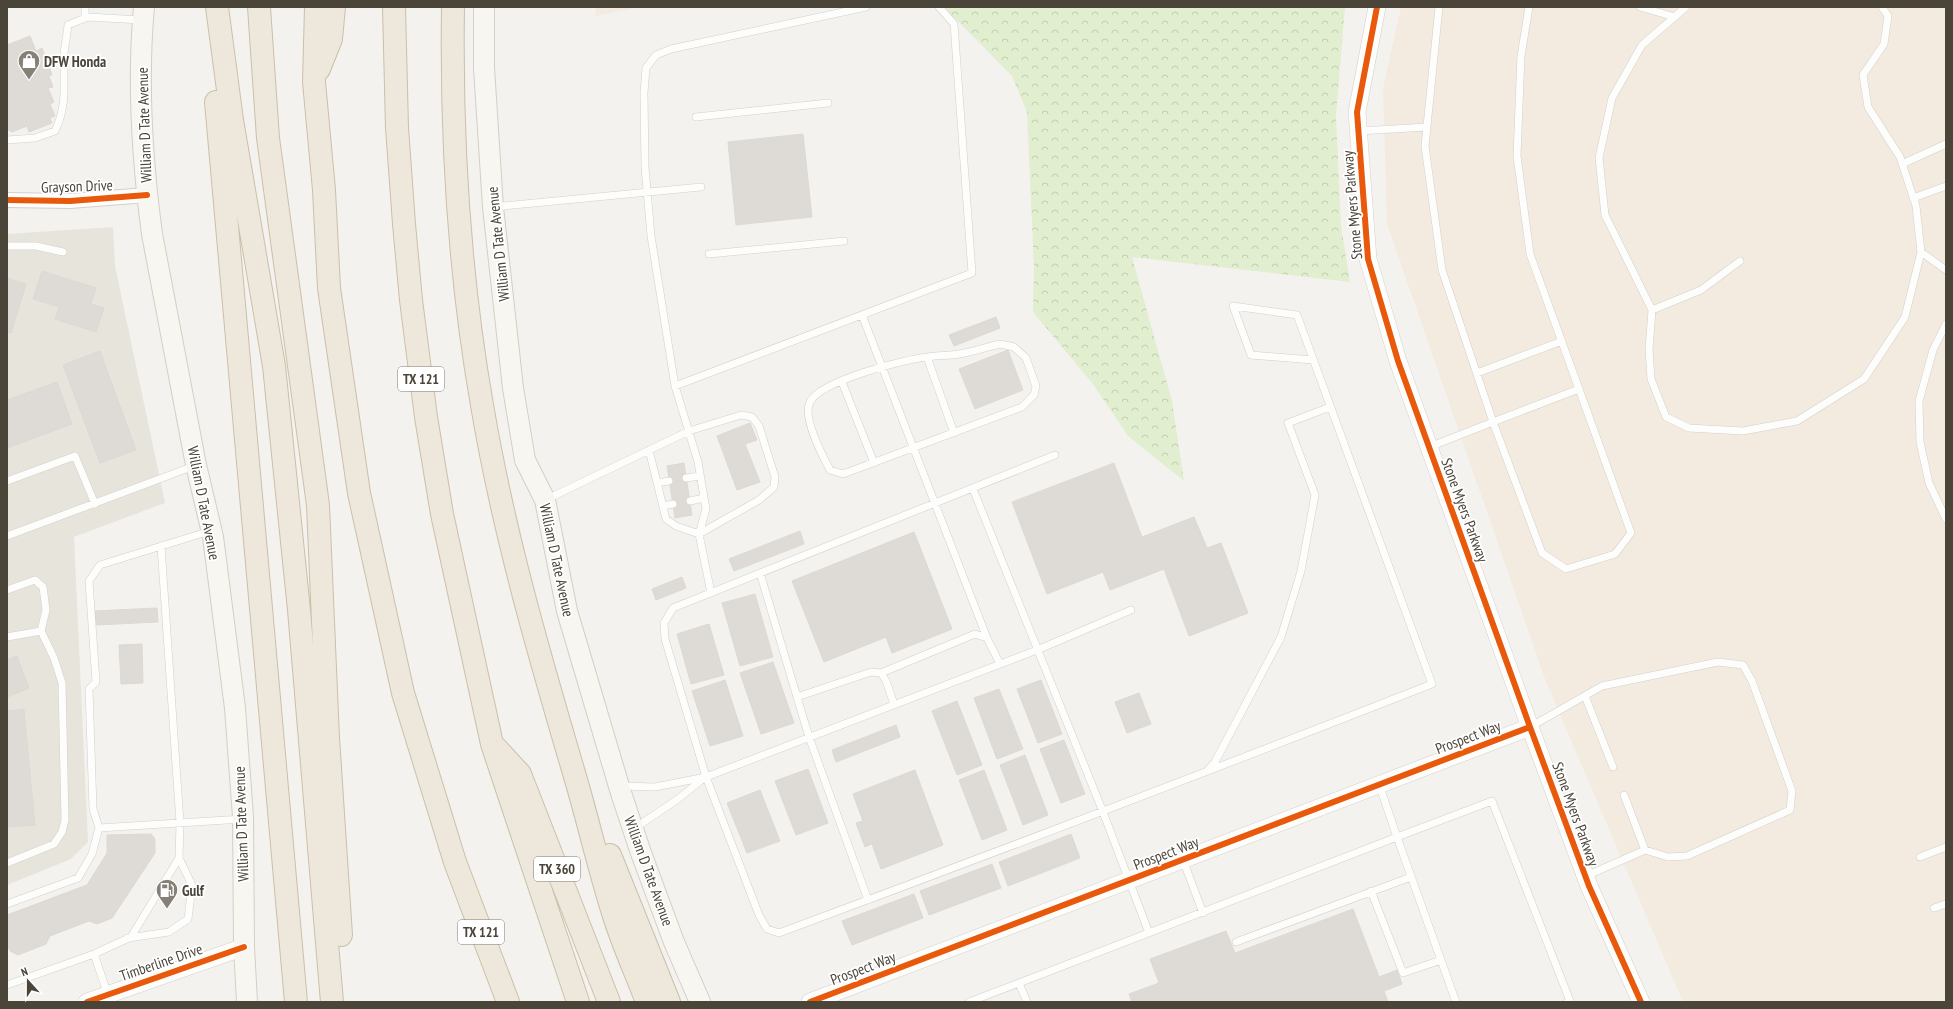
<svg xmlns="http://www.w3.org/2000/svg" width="1953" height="1009" font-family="'PT Sans Narrow',sans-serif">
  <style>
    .residential { fill: #e7e4dc }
    .commercial { fill: #f3ebdf }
    .forest { fill: url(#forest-crowns) }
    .building { fill: #dedbd6; stroke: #dcd9d4 }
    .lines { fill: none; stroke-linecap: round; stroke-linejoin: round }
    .service-casing { stroke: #d2d0cb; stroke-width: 8 }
    .minor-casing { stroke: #d2d0cb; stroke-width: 16 }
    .tertiary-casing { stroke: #d2d0cb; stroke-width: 18 }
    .secondary-casing { stroke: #d3cfc5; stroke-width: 22 }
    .motorway-casing { stroke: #ccbfa9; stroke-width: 24 }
    .service { stroke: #fdfdfc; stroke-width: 7 }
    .minor { stroke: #fdfdfc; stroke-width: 14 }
    .tertiary { stroke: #fdfdfc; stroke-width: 17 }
    .secondary { stroke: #f7f6f1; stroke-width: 20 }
    .motorway { stroke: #ede8db; stroke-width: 22 }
    .cycleway-casing { stroke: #fff; stroke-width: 8 }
    .cycleway { stroke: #e8590c; stroke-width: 6 }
    .labels { text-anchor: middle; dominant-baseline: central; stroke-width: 3.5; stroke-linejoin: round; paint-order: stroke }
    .shield { fill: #fff; stroke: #817c74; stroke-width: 1 }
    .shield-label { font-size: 14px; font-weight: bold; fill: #4b4439 }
    .poi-label { font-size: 15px; font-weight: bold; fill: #4b4439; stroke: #fff; text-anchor: start }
    .street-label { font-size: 15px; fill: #4b4439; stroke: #fff }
  </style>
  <defs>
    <pattern id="forest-crowns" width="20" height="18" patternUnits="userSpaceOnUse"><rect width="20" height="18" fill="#e1eecf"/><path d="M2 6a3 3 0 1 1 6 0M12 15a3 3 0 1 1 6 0" fill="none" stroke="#c3cdb2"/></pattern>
  </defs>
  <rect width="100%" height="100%" fill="#f4f2ee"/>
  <path class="residential" d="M113 227 115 266 165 503 74 537 88 842 71 859 7 885V234Z"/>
  <path class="commercial" d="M596 7H639L595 16Z
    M1401 7H1946V1002H1683L1546 682 1387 224 1383 88Z"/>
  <path class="forest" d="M944 7H1345L1336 116 1341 226 1350 282 1132 257 1172 401 1184 481 1128 436 1093 384 1033 312 1034 268 1027 112 1012 76Z"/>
  <path class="building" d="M30 36 36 51 42 48 52 75 49 76 53 87 48 88 54 102 50 104 55 116 50 118 52 123 29 132 27 126 12 132 7 129V45Z
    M803 134 812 217 736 225 728 142Z
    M42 271 96 288 91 304 104 308 96 332 55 319 59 307 33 299Z
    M7 278 26 284 11 333 8 332 7 336Z
    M996 317 1000 328 954 346 949 335Z
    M1008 350 1023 390 975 409 959 369Z
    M100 351 136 450 100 463 63 365Z
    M57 382 72 424 7 448V400Z
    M750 423 757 440 745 444 760 482 737 490 717 436Z
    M684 463 692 515 675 518 667 466Z
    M1114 463 1142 537 1194 517 1207 548 1221 543 1248 613 1189 636 1164 569 1110 590 1103 572 1047 594 1012 502Z
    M800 531 804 544 734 571 729 559Z
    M914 532 952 629 892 653 886 637 824 662 792 581Z
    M682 577 686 588 656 600 652 589Z
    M755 594 773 657 740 666 722 603Z
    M157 608 158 622 95 625 94 611Z
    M709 624 724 675 691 684 677 634Z
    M142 644 143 683 121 684 119 645Z
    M17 656 29 688 7 697V660Z
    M773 662 794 723 761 734 740 673Z
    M725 680 743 736 710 746 692 691Z
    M1041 680 1062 734 1038 743 1017 689Z
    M999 689 1023 749 997 759 974 698Z
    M1139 693 1151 724 1127 733 1115 702Z
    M957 701 982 765 957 775 932 711Z
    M24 709 35 825 7 827V711Z
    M896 725 900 737 836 762 832 750Z
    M1064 740 1085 794 1061 803 1040 749Z
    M1025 755 1048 815 1023 825 1000 765Z
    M808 769 828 823 796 835 775 781Z
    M915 770 943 845 881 869 872 844 865 847 856 823 863 821 853 794Z
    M984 770 1007 830 982 840 959 780Z
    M760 790 780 841 747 853 727 803Z
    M151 834 155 839V853L112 918 97 924 89 921 50 936 46 944 18 955 10 951 7 944V915L87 885 107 853V835Z
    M1071 834 1080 858 1008 886 999 862Z
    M992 864 1001 888 929 915 920 891Z
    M914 894 923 918 852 945 842 921Z
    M1353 909 1379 977 1397 970 1402 984 1384 991 1388 1002H1132L1129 994 1159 983 1150 959 1226 931 1235 953Z"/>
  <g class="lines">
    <g class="service-casing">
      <path id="service" d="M1529 7 1521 56 1517 156 1530 254 1579 389 1493 422 1542 553 1566 569 1615 554 1631 533 1579 389
        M1640 7 1675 17
        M1686 7 1642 45 1612 98 1599 158 1605 215 1652 310 1649 349 1651 379 1666 417 1689 428 1743 431 1797 421 1864 379 1905 317 1921 252 1916 206 1900 157 1868 107 1863 75 1884 44 1888 16 1882 7
        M85 18V7
        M696 117 828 103
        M1359 131 1427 127
        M7 140 35 138 55 131C68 104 63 83 64 54 65 44 67 35 68 25L88 17 141 20
        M1902 164 1946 144
        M1913 198 1946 186
        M493 207 701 187
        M7 246H36L63 252
        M1921 252 1946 270
        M709 254 844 241
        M1652 310 1701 290 1740 261
        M862 315 987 638
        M1946 324 1933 350 1919 401 1920 442 1929 483 1946 519
        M1000 344 1014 347 1026 358 1036 386 1034 395 1022 407 843 474 830 470C822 455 802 417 810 402 820 381 905 359 928 357 938 355 949 356 959 354 973 352 986 347 1000 344Z
        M927 357 954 433
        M1477 373 1562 341
        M842 382 874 463
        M675 386 972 273 954 24 939 7
        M1429 447 1493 422 1442 270 1425 146 1439 7
        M1055 455 673 608 664 623 665 639 706 777 759 915 767 929 779 933C997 852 1215 769 1432 684L1297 315 1233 306 1251 355 1313 360
        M686 478 700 476
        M7 481 75 456 95 504
        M657 483 669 481
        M973 489 1103 812 1149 933
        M545 500 689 431 741 415 752 417 759 426 775 477 774 487 759 500 699 534 676 526 666 519 649 450
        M690 501 704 498
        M663 506 673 504
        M7 536 194 466
        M760 573 809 737 868 900
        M7 590 35 580 43 587 46 610 41 631
        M711 593 699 534 706 509 698 462 675 386 651 236 645 167 644 93 646 68 656 55 671 49 866 7
        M7 637 41 631 54 658 62 683 65 820 62 832 54 844 7 863
        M881 673 975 634 987 638 1000 664
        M1585 696 1613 767
        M797 697 871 672 881 673 886 681 894 704
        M1530 727 1602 686 1718 662 1743 665 1752 681 1792 791 1790 810 1687 856 1668 857 1645 850 1586 876
        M1207 771 1215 762 1281 637 1301 571 1315 495 1288 423 1330 407
        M620 786 655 787 706 777 1037 650 1131 610
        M1624 795 1645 850
        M99 828 93 809 89 689 96 682 89 581 100 565 210 531
        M635 828 678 799 704 778
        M1920 857 1946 847
        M1183 860 1203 913
        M1371 891 1403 973 1441 960
        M7 904 78 878 92 854 99 828 243 819
        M1934 908 1946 904
        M128 938 169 932 188 919 192 885 179 858
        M1236 942 1411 877
        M94 954 108 995
        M7 985 94 954 131 937 179 858 180 823 161 546
        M969 1002 1019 983
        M1027 1002 1019 983 1397 837 1379 784
        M1456 1002 1397 837 1492 801 1570 1001 1567 1002"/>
    </g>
    <g class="minor-casing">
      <path id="minor" d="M7 200 70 201 147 195"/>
    </g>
    <g class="tertiary-casing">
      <path id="tertiary" d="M1377 7 1357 112 1368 259 1398 361 1530 727 1589 886 1641 1002
        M87 1002 244 947
        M810 1002 1530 727"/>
    </g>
    <g class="secondary-casing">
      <path id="secondary" d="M144 7C137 83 142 159 152 234L196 465 213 537 235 708 243 817 244 947 247 1002
        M484 7V68L493 207 513 388 525 460 545 500 567 611 621 793 641 853 674 942 700 1002"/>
    </g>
    <g class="motorway-casing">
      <path id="motorway" d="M217 7 232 120 274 366 299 610 332 1002
        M259 7 268 138 318 505 328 738 341 935
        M316 7 314 82 324 190 329 288 359 493 403 693 455 862 508 1002
        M394 7 397 128 404 224 411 300 426 417 442 514 492 744 578 1002
        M453 7C451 140 459 274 482 405 503 530 538 651 574 773 588 820 599 869 614 916 623 945 636 973 647 1002
        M319 69 331 39 334 7
        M216 102 296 1002
        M496 748 520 774 609 1002
        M610 855 669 1002"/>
    </g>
    <use href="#service" class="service"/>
    <use href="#minor" class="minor"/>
    <use href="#tertiary" class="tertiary"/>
    <use href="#secondary" class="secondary"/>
    <use href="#motorway" class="motorway"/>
    <g class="cycleway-casing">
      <path id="cycleway" d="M1377 7 1357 112 1368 259 1398 361 1530 727 1589 886 1641 1002
        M7 200 70 201 147 195
        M87 1002 244 947
        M810 1002 1530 727"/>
    </g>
    <use href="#cycleway" class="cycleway"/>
  </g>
  <defs>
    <g id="shop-pin" transform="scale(1.15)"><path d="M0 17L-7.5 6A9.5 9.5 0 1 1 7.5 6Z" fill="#868178" stroke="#fff"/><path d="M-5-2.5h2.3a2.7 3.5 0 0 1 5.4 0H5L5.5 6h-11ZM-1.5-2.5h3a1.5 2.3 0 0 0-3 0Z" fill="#fff"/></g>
    <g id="fuel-pin" transform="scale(1.15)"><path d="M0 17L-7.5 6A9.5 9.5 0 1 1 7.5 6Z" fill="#868178" stroke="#fff"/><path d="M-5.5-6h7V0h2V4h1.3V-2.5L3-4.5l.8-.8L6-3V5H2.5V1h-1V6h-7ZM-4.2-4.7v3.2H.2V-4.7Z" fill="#fff"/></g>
  </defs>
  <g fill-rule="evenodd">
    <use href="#shop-pin" x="29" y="61"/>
    <use href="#fuel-pin" x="167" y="890"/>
  </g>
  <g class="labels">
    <g class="shield">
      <rect x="398" y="367" width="46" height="24" rx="3"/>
      <rect x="534" y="857" width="46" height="24" rx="3"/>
      <rect x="458" y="920" width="46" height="24" rx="3"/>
    </g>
    <g class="shield-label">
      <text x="421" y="379">TX 121</text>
      <text x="557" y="869">TX 360</text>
      <text x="481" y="932">TX 121</text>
    </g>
    <g class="poi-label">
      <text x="44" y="61">DFW Honda</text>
      <text x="182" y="890">Gulf</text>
    </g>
    <g class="street-label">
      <text transform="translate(144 125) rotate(-92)">William D Tate Avenue</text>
      <text transform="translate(77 186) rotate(-2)">Grayson Drive</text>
      <text transform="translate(1352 205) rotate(-95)">Stone Myers Parkway</text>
      <text transform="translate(498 244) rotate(-96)">William D Tate Avenue</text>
      <text transform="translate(204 503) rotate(79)">William D Tate Avenue</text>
      <text transform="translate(1465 510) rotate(70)">Stone Myers Parkway</text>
      <text transform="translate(557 560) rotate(78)">William D Tate Avenue</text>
      <text transform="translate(1468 737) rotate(-21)">Prospect Way</text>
      <text transform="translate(1576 814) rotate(70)">Stone Myers Parkway</text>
      <text transform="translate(241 824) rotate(-92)">William D Tate Avenue</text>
      <text transform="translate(1166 853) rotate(-21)">Prospect Way</text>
      <text transform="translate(649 871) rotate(70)">William D Tate Avenue</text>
      <text transform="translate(161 962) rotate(-19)">Timberline Drive</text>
      <text transform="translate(863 968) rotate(-21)">Prospect Way</text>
    </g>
  </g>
  <rect width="1953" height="1009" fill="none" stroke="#4b4439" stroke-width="16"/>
  <g transform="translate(28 981) rotate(339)" stroke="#ffffff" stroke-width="3" paint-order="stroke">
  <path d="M0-3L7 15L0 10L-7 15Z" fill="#4b4439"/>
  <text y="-6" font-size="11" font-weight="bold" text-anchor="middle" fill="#4b4439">N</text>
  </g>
</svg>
